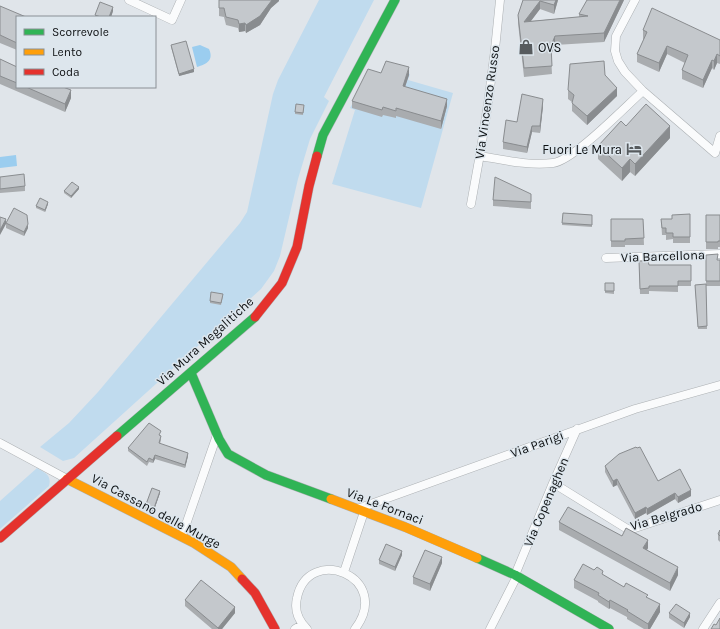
<svg xmlns="http://www.w3.org/2000/svg" width="720" height="629" font-family="Karla,sans-serif">
  <style>
    .green { fill: #c0dbee }
    .water { fill: #9bcdef }
    .lines { fill: none; stroke-linecap: round; stroke-linejoin: round }
    .street-casing { stroke: #acb0b3; stroke-width: 9 }
    .fast-casing { stroke: #acb0b3; stroke-width: 10 }
    .slow-casing { stroke: #acb0b3; stroke-width: 10 }
    .jam-casing { stroke: #acb0b3; stroke-width: 10 }
    .street { stroke: #fafbfc; stroke-width: 8 }
    .fast { stroke: #30b455; stroke-width: 9 }
    .slow { stroke: #ff9f0a; stroke-width: 9 }
    .jam { stroke: #e5322d; stroke-width: 9 }
    .wall { fill: #a9acaf }
    .shaded-wall { fill: #898c8f }
    .building { fill: #c4c8cc; stroke: #898c8f }
    .labels { text-anchor: middle; dominant-baseline: central; stroke-width: 3; stroke-linejoin: round; paint-order: stroke }
    .poi-label { font-size: 13px; fill: #0d1012; stroke: #dde6ed; text-anchor: start }
    .street-label { font-size: 13px; fill: #0d1012; stroke: #dde6ed }
  </style>
  <rect width="100%" height="100%" fill="#e0e5ea"/>
  <path class="green" d="M319 0H374L324 97 329 101 310 139 298 179 280 256 274 271 261 289 74 458 63 461 40 447 69 423 98 392 240 223 247 212 273 94 278 80Z
    M386 68 410 74 408 80 453 93 421 208 332 184 355 110 350 108 368 76 380 79Z
    M37 468C45 473 52 475 49 486L0 529V501Z"/>
  <path class="water" d="M200 45 209 49C214 60 207 64 197 67L192 47Z
    M16 155 17 166 0 168V157Z"/>
  <g class="lines">
    <g class="street-casing">
      <path id="street" d="M129 0 172 20 181 0
        M635 0 616 36 615 51 618 61 625 72 643 91 715 153 720 136
        M480 156C504 160 529 166 553 163 573 161 626 106 643 91
        M471 204C484 137 494 69 500 0
        M606 258 720 254
        M0 443 67 479
        M553 483 629 530 720 500
        M357 509 635 409 720 385
        M182 536 217 435
        M344 572 364 512
        M515 575 553 483 577 429
        M295 629 302 625
        M307 629C299 621 294 610 297 598 308 543 394 577 355 629
        M490 629 517 576
        M703 629 720 603"/>
    </g>
    <g class="fast-casing">
      <path id="fast" d="M317 156 323 135 395 0
        M191 373 219 439 228 454 266 475 331 499
        M117 436 255 317
        M477 558 515 575 609 629"/>
    </g>
    <g class="slow-casing">
      <path id="slow" d="M67 479 194 543 231 567 242 579
        M331 499 405 527 477 558"/>
    </g>
    <g class="jam-casing">
      <path id="jam" d="M255 317 282 283 297 247 309 186 317 156
        M0 538 117 436
        M242 579 255 593 275 629"/>
    </g>
    <use href="#street" class="street"/>
    <use href="#fast" class="fast"/>
    <use href="#slow" class="slow"/>
    <use href="#jam" class="jam"/>
  </g>
  <path class="wall" d="M279 0V1L271 8 260 25 246 33 245 31 239 32 238 28 226 25 224 17 219 16V8Z
    M523 0H558L554 14 540 9 531 21 579 17V14L624 0 604 42 555 45 551 54 552 74 524 77 518 23V15Z
    M0 6 17 17V50L0 43Z
    M113 11 111 17H95V15Z
    M643 30 720 40V64L717 63 714 70 712 68 703 88 682 79V70L685 63 667 54 659 72 637 62V54L644 39H643Z
    M171 45 194 72 179 76 171 47Z
    M0 59 17 67V87H63L71 98 65 112 0 84Z
    M381 73 409 75 405 87 447 106 441 129 396 116V118L383 115 382 117 352 108V101Z
    M605 75 617 96 587 125 572 111V102L568 99V90Z
    M304 105 303 115 295 114V112Z
    M543 106 540 133 532 132 527 153 503 149V142Z
    M626 126 670 138 635 176 630 172 622 181 598 159V146Z
    M0 177 25 186V191L0 193Z
    M79 189 71 198 64 193V191Z
    M493 200 531 201V209L493 206Z
    M48 204 45 212 36 208V206Z
    M563 213 592 215V227L562 225Z
    M690 214V243H673V239L666 240V235H662L661 219H672Z
    M706 215H720V247H718V249H706Z
    M611 219H643L644 245H625V247H611Z
    M6 223 28 228 24 236 6 228Z
    M706 255 718 260H720V286H706Z
    M639 261 649 265H691V286H678V292L649 291V294H640Z
    M605 283H614V294L605 293Z
    M706 284 707 329H698L695 285Z
    M223 296 221 305 210 303V301Z
    M161 435 160 436 161 440 160 444 188 456 185 468 155 459 153 463 149 462 147 466 128 451V448Z
    M605 466 658 481 691 496 678 503 675 499 647 515 646 513 635 519 617 485 613 487 605 472Z
    M160 493 153 513 145 509V507Z
    M559 522 622 536 648 548 647 550 678 575 670 591 559 530Z
    M720 530V542L718 540V534Z
    M402 555 395 571 379 564V560Z
    M442 563 430 591 413 584V577Z
    M603 575 624 587 648 598 660 612 650 629H644L627 619V617L610 608 609 609 598 602V601L574 588V580Z
    M185 600 235 613 222 629H212L185 606Z
    M669 613 690 617 684 628 669 618Z"/>
  <path class="shaded-wall" d="M272 0H279V1L271 8 260 25 246 33V25Z
    M556 0H558L554 14V5Z
    M620 0H624L604 42V33Z
    M540 1V9L524 30V22Z
    M113 7V11L111 17H109Z
    M245 23V31L239 32V24Z
    M555 36V45L551 55V46Z
    M667 46V54L659 72V63Z
    M717 54V63L714 70V61Z
    M712 60V68L703 88V80Z
    M409 67V75L403 93V86Z
    M194 69V72L179 76V74Z
    M617 88V96L587 125V116Z
    M71 90V98L65 112V104Z
    M447 99V106L441 129V121Z
    M543 99V106L540 133V126Z
    M532 126V132L527 153V147Z
    M670 126V138L635 176V164Z
    M630 159V172L622 181V168Z
    M79 187V189L71 198V196Z
    M48 202V204L45 212V210Z
    M6 219V224L0 235V230Z
    M28 224V228L24 236V232Z
    M188 453V456L185 468V465Z
    M155 455V459L153 463V460Z
    M617 479V485L613 487V481Z
    M691 490V496L678 503V497Z
    M160 491V493L153 513V511Z
    M675 493V499L647 515V509Z
    M646 507V513L635 519V513Z
    M648 540V548L643 556V548Z
    M402 551V555L395 571V567Z
    M442 557V563L430 591V584Z
    M678 567V575L670 591V583Z
    M610 600V608L609 609V602Z
    M660 604V612L650 629H648V624Z
    M235 607V613L222 629H218V628Z
    M690 613V617L684 628V623Z"/>
  <path class="building" d="M219 0H272L260 16 246 25 245 23 239 24 238 20 226 17 224 8H219Z
    M523 0H556L554 5 540 1 524 22 588 16 579 14 587 0H620L604 33 555 36 551 46 552 66 524 68 518 15Z
    M100 2 113 7 109 17H101L95 15Z
    M0 6 26 17H17V43L0 35Z
    M652 8 720 40V56L717 54 714 61 712 60 703 80 682 70 688 55 667 46 659 63 637 54 647 32 643 30Z
    M186 41 194 69 179 74 171 45Z
    M0 59 17 67V83L0 76Z
    M386 61 409 67 403 86 447 99 441 121 396 108V111L383 107 382 110 352 101 368 69 381 73Z
    M604 61 605 75 617 88 587 116 572 103 574 95 568 90 570 64Z
    M26 87H63L71 90 65 104Z
    M522 94 543 99 540 126H532L527 147 503 142 506 120 517 122Z
    M296 104 304 105 303 113 295 112Z
    M646 104 670 126 635 164 630 159 622 168 598 146 621 121 626 126Z
    M24 174 25 186 0 189V177Z
    M495 177 531 194V202L493 200Z
    M72 182 79 187 71 196 64 191Z
    M40 198 48 202 45 210 36 206Z
    M14 208 27 215 28 224 24 232 6 223Z
    M563 213 592 215V225L562 223Z
    M690 214V237H673V233H666V228H662L661 219H672V215Z
    M706 215H720V241H718V242H706Z
    M0 217 6 219 0 230Z
    M611 219H643L644 238 625 239V241H611Z
    M718 254 717 260H720V281H706V255Z
    M639 261H648L649 265H691V281H678V286H649V288L640 289Z
    M605 283H614V291H605Z
    M706 284 707 326 698 327 695 285Z
    M211 292 223 294 221 303 210 301Z
    M149 423 161 431 159 435 161 436 159 443 188 453 185 465 155 455 153 460 149 458 147 462 128 448Z
    M636 447 637 448 640 447 658 481 680 469 691 490 678 497 675 493 647 509 646 507 635 513 617 479 613 481 605 466 619 454Z
    M152 488 160 491 153 511 145 507Z
    M568 507 622 536 626 528 648 540 643 548 678 567 670 583 559 522Z
    M720 530V536L718 534Z
    M386 544 402 551 395 567 379 560Z
    M425 550 442 557 430 584 413 577Z
    M583 564 594 570 597 567 603 571 602 574 624 587 626 583 648 595 646 597 660 604 648 624 627 611 628 610 610 600 609 602 598 595 599 593 574 580Z
    M201 580 235 607 218 628 185 600Z
    M676 604 690 613 684 623 669 613Z
    M720 618V629H711L714 624 716 625Z"/>
  <defs>
    <g id="shop-bare" transform="scale(1.2)"><path d="M-5-2.5h2.3a2.7 3.5 0 0 1 5.4 0H5L5.5 6h-11ZM-1.5-2.5h3a1.5 2.3 0 0 0-3 0Z" fill="#575b5e" stroke="#dde6ed" stroke-width="2.5" paint-order="stroke"/></g>
    <g id="hotel-bare" transform="scale(1.2)"><path d="M-6-4.5h1.5V1H6V5H4.5V3h-9V5H-6ZM-4 0a1.8 1.8 0 1 1 3.6 0ZM.5 0V-2.5h3Q6-2.5 6 0Z" fill="#575b5e" stroke="#dde6ed" stroke-width="2.5" paint-order="stroke"/></g>
  </defs>
  <g fill-rule="evenodd">
    <use href="#shop-bare" x="526" y="47"/>
    <use href="#hotel-bare" x="634" y="149"/>
  </g>
  <g class="labels">
    <g class="poi-label">
      <text x="538" y="47">OVS</text>
      <text x="622" y="149" text-anchor="end">Fuori Le Mura</text>
    </g>
    <g class="street-label">
      <text transform="translate(487 102) rotate(-82)">Via Vincenzo Russo</text>
      <text transform="translate(663 256) rotate(-2)">Via Barcellona</text>
      <text transform="translate(205 341) rotate(-42)">Via Mura Megalitiche</text>
      <text transform="translate(537 444) rotate(-20)">Via Parigi</text>
      <text transform="translate(546 502) rotate(-67)">Via Copenaghen</text>
      <text transform="translate(385 506) rotate(21)">Via Le Fornaci</text>
      <text transform="translate(156 511) rotate(28)">Via Cassano delle Murge</text>
      <text transform="translate(666 516) rotate(-16)">Via Belgrado</text>
    </g>
  </g>
  <rect x="16" y="16" width="140" height="72" fill="#dde6ed" stroke="#8a9095"/>
  <rect x="24" y="29" width="20" height="6" fill="#30b455" stroke="#8a9095"/>
  <text x="52" y="36" font-size="12" fill="#0d1012">Scorrevole</text>
  <rect x="24" y="49" width="20" height="6" fill="#ff9f0a" stroke="#8a9095"/>
  <text x="52" y="56" font-size="12" fill="#0d1012">Lento</text>
  <rect x="24" y="69" width="20" height="6" fill="#e5322d" stroke="#8a9095"/>
  <text x="52" y="76" font-size="12" fill="#0d1012">Coda</text>
</svg>
